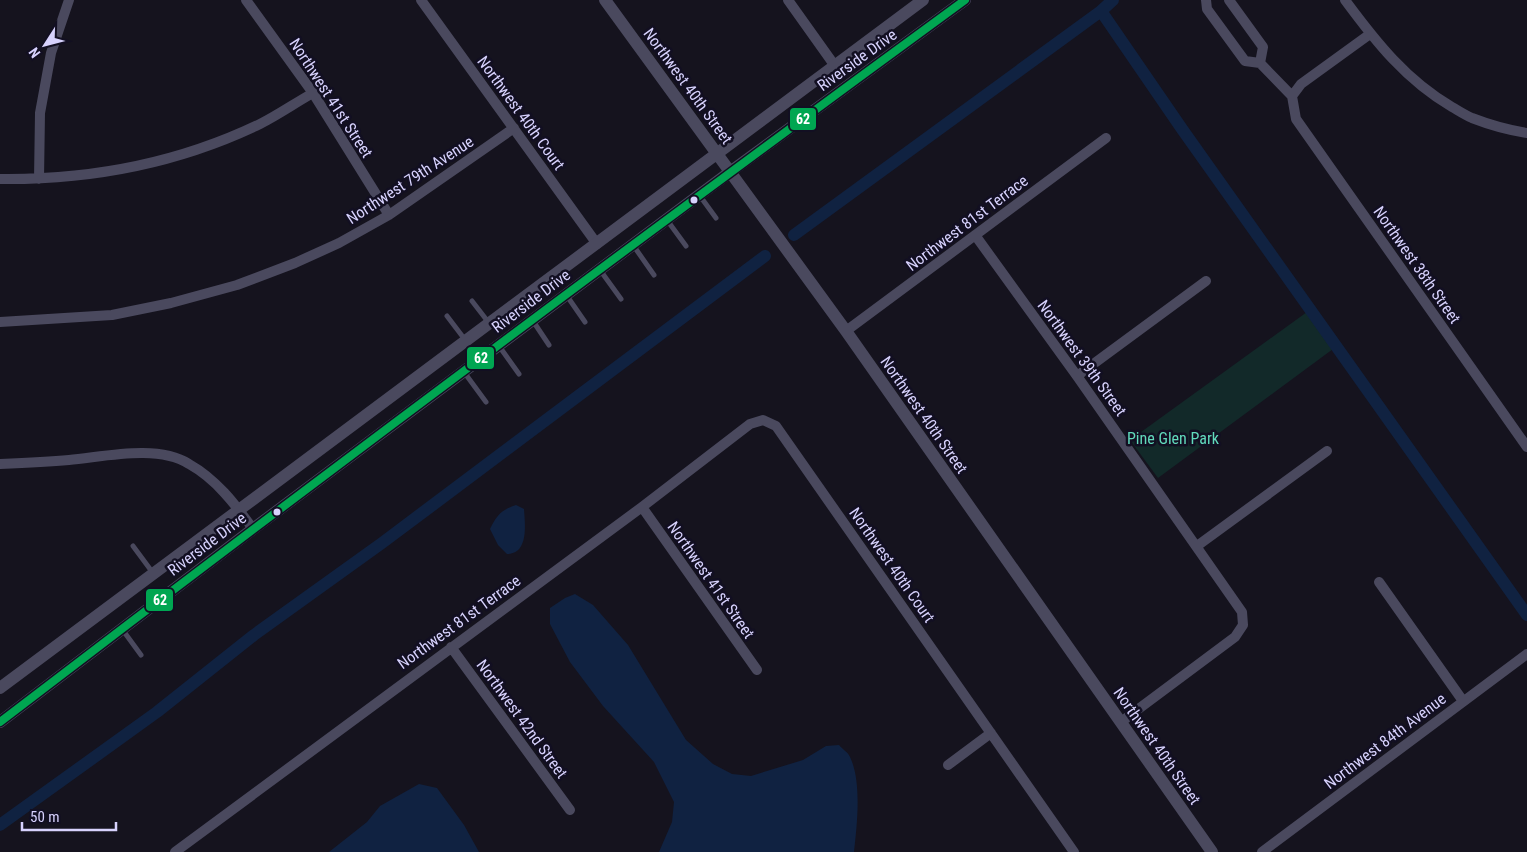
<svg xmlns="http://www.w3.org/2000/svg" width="1527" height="852" font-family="'Roboto Condensed',sans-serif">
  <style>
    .green { fill: #122929 }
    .water { fill: #102241 }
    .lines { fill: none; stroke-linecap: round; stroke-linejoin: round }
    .canal { stroke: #102241; stroke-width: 12 }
    .service { stroke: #4a495e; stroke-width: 5 }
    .minor { stroke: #4a495e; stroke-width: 10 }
    .tertiary { stroke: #4a495e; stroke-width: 12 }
    .bus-1-casing { stroke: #120f22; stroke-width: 11 }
    .bus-1 { stroke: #00a651; stroke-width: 8 }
    .bus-dot { fill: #d7d2fd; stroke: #120f22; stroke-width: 2 }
    .labels { text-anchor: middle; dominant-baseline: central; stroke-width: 5; stroke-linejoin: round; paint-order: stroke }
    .street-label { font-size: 16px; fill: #d7d2fd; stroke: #120f22 }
    .park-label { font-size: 16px; fill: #61dabc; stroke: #120f22 }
    .line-badge { stroke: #120f22; stroke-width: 2 }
    .badge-label { font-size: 14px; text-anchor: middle; font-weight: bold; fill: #fff }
  </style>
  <rect width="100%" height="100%" fill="#15131e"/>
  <path class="green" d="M1307 312 1333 349 1158 478 1130 440Z"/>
  <path class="water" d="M516 505 524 509C525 524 529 554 507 554L498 545 490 529C497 515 501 510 516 505Z
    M575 594 593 605 628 645 686 740 713 764 732 774 751 776 803 760 826 746 839 745C842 749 848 752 850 757 862 782 857 825 854 852H659L672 822 674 802 654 762 603 706 570 662 550 624V608L565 598Z
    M419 784 437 788 464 825 479 852H329L367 822 380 806Z"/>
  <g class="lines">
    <path class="canal" d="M1101 11 1182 129 1527 615
      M794 235 1101 11 1113 0
      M0 825 157 712 254 635 382 543 765 256"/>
    <path class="service" d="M700 196 716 218
      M667 220 686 246
      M633 245 654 275
      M600 270 621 299
      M567 296 585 322
      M472 301 489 323
      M447 316 466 341
      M533 321 549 345
      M499 346 519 374
      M464 372 486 402
      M133 546 153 573
      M122 629 141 655"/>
    <path class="minor" d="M246 0 313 93 389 215
      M421 0 597 244
      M788 0 835 66
      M1206 0 1207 9 1245 61 1260 63 1292 96
      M1229 0 1263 47 1260 63
      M1345 0C1376 42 1406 80 1452 107 1459 111 1465 115 1472 118 1490 125 1508 130 1527 133
      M1370 34 1301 84 1292 96 1296 119 1527 447
      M0 179C89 180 179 163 260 124 278 115 295 103 313 93
      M39 179 40 113 51 53 69 0
      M975 235 1077 376 1242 612 1243 625 1235 637 1121 722
      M0 322 112 315 171 303 237 285 295 263 339 243 389 215 514 128
      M846 331 1106 138
      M1077 376 1206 281
      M0 464C23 463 46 462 69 460 104 457 157 444 189 464 216 479 235 504 253 529
      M642 507 757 670
      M1197 546 1327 451
      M1379 582 1463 701
      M451 647 570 810
      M948 765 991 733
      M175 852 642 507 750 424 763 420 776 426 1074 852
      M1262 852 1527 654"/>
    <path class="tertiary" d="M605 0 846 331 1212 852
      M0 688 923 0
      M0 722 253 529 730 172 965 0"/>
    <g class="bus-1-casing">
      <path id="bus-1" d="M0 722C319 478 641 237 965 0"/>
    </g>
    <use href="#bus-1" class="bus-1"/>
  </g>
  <g class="bus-dot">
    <circle cx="694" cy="200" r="4.5"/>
    <circle cx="277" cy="512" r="4.5"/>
  </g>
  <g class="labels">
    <g class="street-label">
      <text transform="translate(857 60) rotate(-36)">Riverside Drive</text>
      <text transform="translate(688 86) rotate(54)">Northwest 40th Street</text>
      <text transform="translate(331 98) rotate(57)">Northwest 41st Street</text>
      <text transform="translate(521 113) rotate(54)">Northwest 40th Court</text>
      <text transform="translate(410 180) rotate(-33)">Northwest 79th Avenue</text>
      <text transform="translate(967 223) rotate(-37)">Northwest 81st Terrace</text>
      <text transform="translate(1417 265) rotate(55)">Northwest 38th Street</text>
      <text transform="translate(531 301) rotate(-37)">Riverside Drive</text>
      <text transform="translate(1082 358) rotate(54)">Northwest 39th Street</text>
      <text transform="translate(924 415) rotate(55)">Northwest 40th Street</text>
      <text transform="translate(207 544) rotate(-37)">Riverside Drive</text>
      <text transform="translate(892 565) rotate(55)">Northwest 40th Court</text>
      <text transform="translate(711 580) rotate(55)">Northwest 41st Street</text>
      <text transform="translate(459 622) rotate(-36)">Northwest 81st Terrace</text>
      <text transform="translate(522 719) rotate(54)">Northwest 42nd Street</text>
      <text transform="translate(1385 741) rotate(-37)">Northwest 84th Avenue</text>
      <text transform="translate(1157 746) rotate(55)">Northwest 40th Street</text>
    </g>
    <g class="park-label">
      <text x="1173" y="438">Pine Glen Park</text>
    </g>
  </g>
  <g class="line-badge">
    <rect x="789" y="107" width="28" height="24" rx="5" fill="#00a651"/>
    <rect x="466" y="346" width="29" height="24" rx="5" fill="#00a651"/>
    <rect x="145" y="588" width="29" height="24" rx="5" fill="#00a651"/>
  </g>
  <g class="badge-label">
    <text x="803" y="124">62</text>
    <text x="481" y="363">62</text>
    <text x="160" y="605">62</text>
  </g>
  <g transform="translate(45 45) rotate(234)" stroke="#120f22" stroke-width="4" paint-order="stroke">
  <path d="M0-4L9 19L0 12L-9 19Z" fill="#d7d2fd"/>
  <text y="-8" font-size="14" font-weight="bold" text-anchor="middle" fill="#d7d2fd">N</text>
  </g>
  <path d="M22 822v8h94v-8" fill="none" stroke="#d7d2fd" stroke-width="2.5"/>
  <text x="30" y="822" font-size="15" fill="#d7d2fd" stroke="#120f22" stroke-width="4" paint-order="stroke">50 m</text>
</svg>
